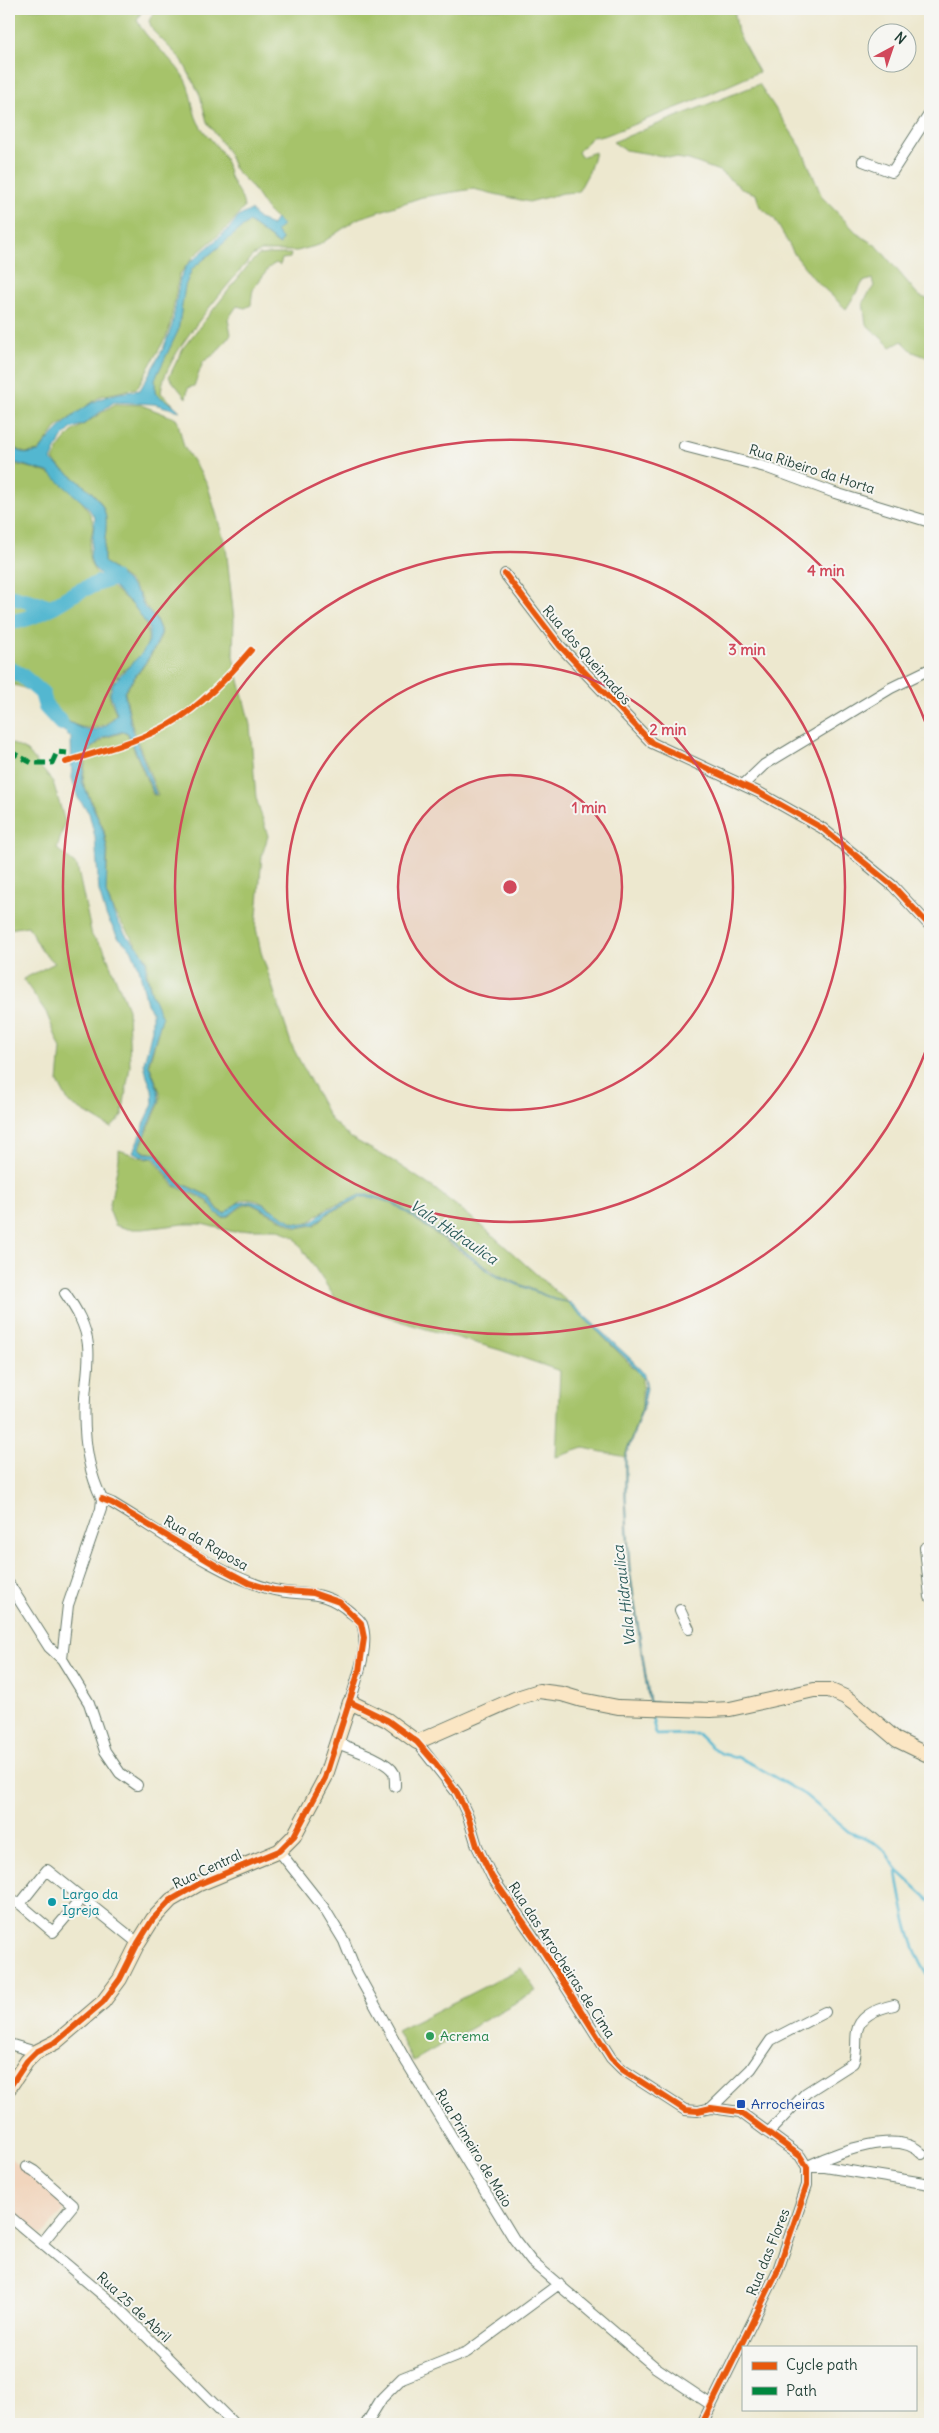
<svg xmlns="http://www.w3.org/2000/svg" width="939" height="2433" font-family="Delius,sans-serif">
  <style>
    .built { fill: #f1d5bd }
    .green { fill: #a6c36a; stroke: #62804f; fill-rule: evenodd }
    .water { fill: #52b7d0; stroke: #387a82 }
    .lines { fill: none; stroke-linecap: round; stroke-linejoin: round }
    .stream { stroke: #52b7d0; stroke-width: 2.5 }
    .river { stroke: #52b7d0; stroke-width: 16 }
    .street-casing { stroke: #67796a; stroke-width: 12 }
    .secondary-casing { stroke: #67796a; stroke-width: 16 }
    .street { stroke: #fff; stroke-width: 10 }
    .secondary { stroke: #fbe6c4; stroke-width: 14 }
    .quiet { stroke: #00873e; stroke-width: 5; stroke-dasharray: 10 5; stroke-linecap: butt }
    .cycleway-casing { stroke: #f6f6f2; stroke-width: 9 }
    .cycleway { stroke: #e8590c; stroke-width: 6 }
    .ring { fill: none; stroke: #d1495b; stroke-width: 2.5 }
    .culture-dot { fill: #0f9aa8; stroke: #f6f6f2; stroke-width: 2 }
    .leisure-dot { fill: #2e9e5b; stroke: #f6f6f2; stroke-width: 2 }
    .transit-dot { fill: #1a4fb4; stroke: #f6f6f2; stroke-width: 2 }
    .labels { text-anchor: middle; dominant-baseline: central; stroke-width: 4; stroke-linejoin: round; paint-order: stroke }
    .street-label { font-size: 14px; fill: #1f3d34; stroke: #f6f6f2 }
    .culture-label { font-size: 14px; fill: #0d838f; stroke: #f6f6f2; text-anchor: start }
    .leisure-label { font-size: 14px; fill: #27864d; stroke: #f6f6f2; text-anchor: start }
    .transit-label { font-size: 14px; fill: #164399; stroke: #f6f6f2; text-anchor: start }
    .water-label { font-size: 15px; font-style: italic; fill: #2c5c5b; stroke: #f6f6f2 }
    .centre { fill: #d1495b; stroke: #f6f6f2; stroke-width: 2.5 }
    .ring-label { font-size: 15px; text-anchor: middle; font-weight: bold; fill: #d1495b; stroke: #f6f6f2; stroke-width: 4; stroke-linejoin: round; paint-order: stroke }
  </style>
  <rect width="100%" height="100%" fill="#f6f6f2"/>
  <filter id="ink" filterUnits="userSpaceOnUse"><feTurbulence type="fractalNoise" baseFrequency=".02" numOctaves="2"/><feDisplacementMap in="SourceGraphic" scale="10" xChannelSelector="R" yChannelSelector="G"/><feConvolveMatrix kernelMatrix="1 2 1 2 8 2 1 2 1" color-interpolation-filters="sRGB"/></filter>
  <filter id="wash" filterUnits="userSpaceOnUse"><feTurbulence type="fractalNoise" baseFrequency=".0096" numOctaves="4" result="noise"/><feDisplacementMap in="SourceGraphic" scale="20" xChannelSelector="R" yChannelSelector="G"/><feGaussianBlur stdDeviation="1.12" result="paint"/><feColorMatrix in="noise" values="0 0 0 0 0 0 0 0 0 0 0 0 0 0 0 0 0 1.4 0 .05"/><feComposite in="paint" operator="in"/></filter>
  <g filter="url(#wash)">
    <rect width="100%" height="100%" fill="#ede8cf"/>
    <path class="built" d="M9 2157 67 2207 42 2235 9 2207Z"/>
    <path class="green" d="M9 9H143L137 20C146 41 170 55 183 76 192 90 191 107 198 122 205 136 219 145 225 159 228 166 228 174 232 181 237 192 243 196 244 208L228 227 194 256 179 275 170 326 166 337 137 388 101 396 56 428 39 451 25 453 9 445Z
      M155 9H734L738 33 759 72 694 101 604 136H593L578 152 581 157 595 152 589 172 578 192 563 193 529 202 473 189 422 197 357 219 319 245 297 251H261L252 256C228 286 162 357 161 393L174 405 163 400 155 393V379L178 331 185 286 192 269 249 222 279 245 282 239 276 231 283 225 270 214 251 186 235 170 228 152 207 122 200 95 182 60 153 31 149 21Z
      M759 84 801 147 822 197 858 234 878 247 919 296 930 300 929 358 913 352 902 341 891 347 866 324 863 302 874 286 872 279 863 282 846 309 814 279 795 255 774 218 760 207 756 194 744 190 719 171 689 160 625 150 613 142Z
      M270 254H291L290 258 282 259 280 265 276 263C266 269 269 268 263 276 252 291 253 285 251 305L245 308 237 306 228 319 231 334 216 353 203 362 194 386 188 388 186 398 169 377 183 348 250 263 259 255Z
      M115 404 141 405 177 419 184 447 207 483 226 547 234 620 233 656 250 725 256 798 268 836 262 855 256 928 261 952 292 1046 330 1119 351 1138 393 1161 435 1189 482 1226 570 1304 642 1376V1408L625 1457 584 1448 556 1457 560 1371 500 1350 409 1324 335 1298 295 1238 278 1229H252L234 1232 202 1224H183L143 1229H128L115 1225 109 1209 119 1159V1150L146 1159 153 1158 174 1186 206 1200 216 1213 223 1218C234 1216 238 1205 251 1204L297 1228 315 1225 329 1213 359 1199C348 1201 332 1204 323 1211 316 1216 313 1222 303 1223 281 1226 266 1194 243 1200 235 1202 232 1210 224 1213L219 1210 209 1196 177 1181 158 1154 145 1152 140 1148 160 1102V1092L149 1064 162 1018 152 995 147 973V960L115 914 106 893 108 850 104 830 83 782 85 763 92 748 105 738 124 732 127 733 153 795H158L133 729 125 692C138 672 154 656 162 633L156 619 145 606 140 595 129 581 104 562C103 547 107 533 106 519 105 492 69 478 53 460L62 443 72 432ZM409 1215 499 1275 543 1294 493 1275Z
      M9 462C20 467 34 467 45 472 62 478 95 509 93 527 91 540 85 556 93 568 107 590 149 606 148 638 147 662 112 670 109 692 109 699 114 708 116 714 95 743 63 721 42 703 37 699 33 693 28 690 22 687 15 685 9 684Z
      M9 742 27 751 53 782 65 822 57 849 77 866 92 936 103 947 128 1009 130 1066 122 1116 111 1128 69 1103 58 1082 61 1049 46 1012 23 979 55 963 41 950 28 926 9 929Z
      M521 1968 536 1991 413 2061 397 2031Z"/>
    <path class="water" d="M251 210 258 219 264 221 271 226 276 219 283 225 276 231 282 239 280 245 249 222 192 269 185 286 178 331 155 379V393C163 400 173 403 180 411L154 404 114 402 84 424 71 429 61 439 51 460C68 476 104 493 106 519 107 533 102 548 104 562L128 582 139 595 144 607 156 620 161 633C153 656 137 672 124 692L132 730 156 794H154L128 733 124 731 104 737 92 747 84 762 82 782 103 830 107 850 106 893 114 915 126 935 140 949 146 960V974L152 995 162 1018 148 1063 158 1089 159 1101 139 1148 145 1153 157 1154 177 1182 208 1196 218 1210 224 1214 238 1203 251 1201 262 1204 293 1222 303 1224 314 1221 323 1212 360 1195H371L393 1202 458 1246 494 1274 555 1299 571 1303 633 1361 644 1374 647 1388 643 1408 626 1456V1497L630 1570 650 1702 698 1703 649 1704 629 1571 625 1497V1457L642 1408 645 1381 631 1363 567 1302 555 1300 493 1275 457 1247 392 1203 370 1197H361L329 1212 315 1224 298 1227 251 1203C238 1203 234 1215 223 1217L216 1213 207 1199 175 1185 154 1157 147 1158 133 1152 153 1103 152 1089 147 1077 144 1063 152 1030V1011L147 1004 139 968 131 949 118 937 106 915 99 891 95 837 89 813 78 798 72 778 71 737 60 728 46 707C70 722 94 746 117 714L110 694 113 683 143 652 149 641V628L134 606 93 567 90 557 95 518 87 506 48 472 9 461V446L25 454 39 452C54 430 86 401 112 395 121 392 131 392 140 390L163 349 172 326 180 278 187 265 229 229 238 217Z"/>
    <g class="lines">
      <path class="stream" d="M652 1717 656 1735 698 1734 710 1746 722 1754 737 1757 754 1765 805 1795 849 1832 875 1843 885 1851 898 1871 930 1901
        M897 1872C902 1906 910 1951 930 1978"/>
      <path class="river" d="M9 596 51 607
        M9 622C32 620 50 608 70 596 83 588 99 583 113 578
        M9 669 21 675 42 693 46 707 61 723"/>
    </g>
  </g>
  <g filter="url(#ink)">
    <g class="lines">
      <g class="street-casing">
        <path id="street" d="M863 161 892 172 930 113
          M684 446 765 467 835 493 930 522
          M505 574 560 646 652 743 760 793 822 828 893 886 930 926
          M743 785 764 765 891 688 930 669
          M65 1293C76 1309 86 1325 88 1345 90 1363 86 1381 85 1398 83 1433 86 1467 102 1499
          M102 1499 112 1503C161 1532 215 1573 270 1589 302 1598 322 1586 351 1613 355 1616 360 1620 362 1624 370 1646 356 1681 350 1702
          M930 1546 925 1548 930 1597
          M9 1584 49 1647 62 1659 89 1703 105 1751 120 1773 137 1785
          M680 1610 689 1629
          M62 1659 68 1605 101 1509 102 1499
          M417 1742 457 1793 468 1816 477 1846 492 1877 540 1946 611 2058 623 2070 685 2110 698 2111 711 2108 740 2112 800 2156 807 2167V2185L778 2270 702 2424
          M337 1743C350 1748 388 1760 394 1773 395 1777 395 1782 395 1786
          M279 1851 324 1908 344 1941 356 1971 407 2063 514 2239 532 2262 655 2367 710 2404
          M82 1898 53 1932 20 1904 47 1870 138 1943
          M10 1900 20 1904
          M9 2044 36 2052
          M711 2108 751 2069 771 2040 825 2012
          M768 2133 806 2093 853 2063C858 2053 855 2042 857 2031 860 2015 880 2008 894 2005
          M810 2165C836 2153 899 2128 922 2154
          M27 2167 34 2171 73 2205 42 2243
          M807 2167H825L930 2184
          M9 2216 117 2307 234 2424
          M366 2424 382 2398 402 2378 467 2352 559 2284"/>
      </g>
      <g class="secondary-casing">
        <path id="secondary" d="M9 2088 27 2061 36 2052 56 2042 103 2002 120 1979 138 1943 153 1919 171 1900 199 1884 279 1851 294 1836 325 1778 350 1702 387 1720 417 1742 517 1698 539 1691 562 1694 582 1700 618 1707 710 1710 730 1709 814 1690H829L845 1697 856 1705 897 1740 930 1756"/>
      </g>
      <use href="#street" class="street"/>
      <use href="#secondary" class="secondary"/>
      <path class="quiet" d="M9 751 32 763H52L57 752 67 753"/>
      <g class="cycleway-casing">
        <path id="cycleway" d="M505 574 560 646 652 743 760 793 822 828 893 886 930 926
          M66 762C100 751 138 742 170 724 201 706 228 677 251 650
          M350 1702 387 1720 417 1742 436 1764 457 1793 468 1816 477 1846 492 1877 540 1946 611 2058 623 2070 685 2110 698 2111 711 2108 740 2112 800 2156 807 2167V2185L778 2270 702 2424
          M9 2088 27 2061 36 2052 56 2042 103 2002 120 1979 138 1943 153 1919 171 1900 199 1884 279 1851 294 1836 325 1778 359 1671 364 1638 361 1623 339 1602 313 1593 273 1590 249 1583 217 1566 112 1503 102 1499"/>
      </g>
      <use href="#cycleway" class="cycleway"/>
    </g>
  </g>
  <circle cx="510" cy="887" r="112" fill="#d1495b" fill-opacity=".12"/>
  <g class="ring">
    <circle cx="510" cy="887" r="112"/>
    <circle cx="510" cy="887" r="223"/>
    <circle cx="510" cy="887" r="335"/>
    <path d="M930 1040A447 447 0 1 1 930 734"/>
  </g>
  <circle class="culture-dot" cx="52" cy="1902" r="5"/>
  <circle class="leisure-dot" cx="430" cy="2036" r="5"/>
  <rect class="transit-dot" x="736" y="2099" width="10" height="10" rx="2.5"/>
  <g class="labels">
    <g class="street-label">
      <text transform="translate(812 469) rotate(18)">Rua Ribeiro da Horta</text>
      <text transform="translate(587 655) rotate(49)">Rua dos Queimados</text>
      <text transform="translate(206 1543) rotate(30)">Rua da Raposa</text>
      <text transform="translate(207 1869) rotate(-25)">Rua Central</text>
      <text transform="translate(562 1960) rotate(57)">Rua das Arrocheiras de Cima</text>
      <text transform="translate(474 2148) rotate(59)">Rua Primeiro de Maio</text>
      <text transform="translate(768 2252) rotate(-68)">Rua das Flores</text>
      <text transform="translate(134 2307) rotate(43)">Rua 25 de Abril</text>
    </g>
    <g class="culture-label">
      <text x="62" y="1894">Largo da<tspan x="62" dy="16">Igreja</tspan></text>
    </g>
    <g class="leisure-label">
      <text x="440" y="2036">Acrema</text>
    </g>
    <g class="transit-label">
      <text x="751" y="2104">Arrocheiras</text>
    </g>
    <g class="water-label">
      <text transform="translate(454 1232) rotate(34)">Vala Hidraulica</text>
      <text transform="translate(624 1596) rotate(-97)">Vala Hidraulica</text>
    </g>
  </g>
  <circle cx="510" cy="887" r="8" class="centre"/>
  <g class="ring-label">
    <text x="826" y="576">4 min</text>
    <text x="747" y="655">3 min</text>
    <text x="668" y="735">2 min</text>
    <text x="589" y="813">1 min</text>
  </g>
  <rect width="939" height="2433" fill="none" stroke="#f6f6f2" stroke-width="30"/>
  <rect x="742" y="2346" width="175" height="65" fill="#f6f6f2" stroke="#a0aca6"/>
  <rect x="752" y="2362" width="25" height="8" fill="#e8590c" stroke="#a0aca6"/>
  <text x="786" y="2370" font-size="15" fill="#1f3d34">Cycle path</text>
  <rect x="752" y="2387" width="25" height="8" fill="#00873e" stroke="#a0aca6"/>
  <text x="786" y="2396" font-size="15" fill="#1f3d34">Path</text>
  <g transform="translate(892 48) rotate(40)"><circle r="24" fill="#f6f6f2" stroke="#a0aca6"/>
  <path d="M0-4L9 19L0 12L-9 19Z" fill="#d1495b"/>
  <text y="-8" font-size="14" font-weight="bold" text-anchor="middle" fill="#1f3d34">N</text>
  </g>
</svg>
